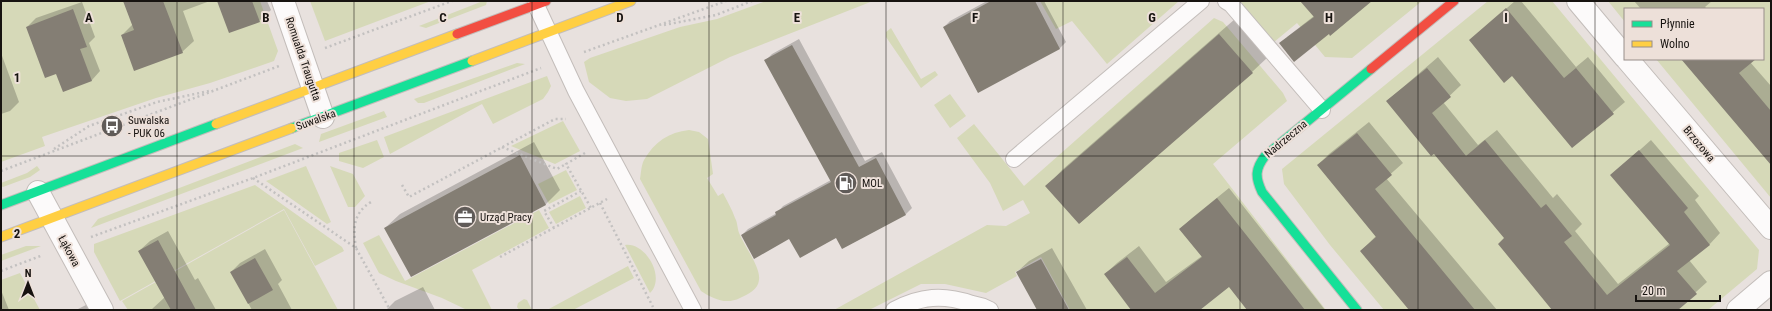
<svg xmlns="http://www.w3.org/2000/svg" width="1772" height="311" font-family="'Roboto Condensed',sans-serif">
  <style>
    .green { fill: #d6d9b8 }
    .shadow { fill: #0003 }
    .building { fill: #847e74 }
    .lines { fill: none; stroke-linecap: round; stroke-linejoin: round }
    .lane-casing { stroke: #c3bdba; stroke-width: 18 }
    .street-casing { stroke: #c3bdba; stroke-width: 24 }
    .fast-casing { stroke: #c3bdba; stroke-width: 11 }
    .slow-casing { stroke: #c3bdba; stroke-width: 11 }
    .jam-casing { stroke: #c3bdba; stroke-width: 11 }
    .path { stroke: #c3c1c0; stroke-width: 2.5; stroke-dasharray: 2 3; stroke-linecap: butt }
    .lane { stroke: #fcfafa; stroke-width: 16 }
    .street { stroke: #fcfafa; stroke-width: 22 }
    .fast { stroke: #16e098; stroke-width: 9 }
    .slow { stroke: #ffcf43; stroke-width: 9 }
    .jam { stroke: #f24e42; stroke-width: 9 }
    .grid { fill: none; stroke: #171310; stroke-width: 1; stroke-opacity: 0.55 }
    .labels { text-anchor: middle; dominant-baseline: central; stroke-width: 4; stroke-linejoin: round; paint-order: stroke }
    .street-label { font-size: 11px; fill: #171310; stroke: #ede0d9 }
    .poi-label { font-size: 11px; fill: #171310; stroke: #ede0d9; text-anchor: start }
    .grid-label { font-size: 13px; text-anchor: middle; font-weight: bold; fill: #171310; stroke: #ede0d9; stroke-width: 4; stroke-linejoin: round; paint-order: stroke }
  </style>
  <rect width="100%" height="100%" fill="#e8e1de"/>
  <path class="green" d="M1 1H260L278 51 274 61 210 83 156 98 42 137 45 146 1 162Z
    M310 1H431L325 41Z
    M483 1H487L486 5 426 28 419 26Z
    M766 1H873L730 57 647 99 626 101 610 98 589 82 584 62 590 58 680 27 717 19Z
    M1040 1H1179L1107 64 1072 21 1056 29Z
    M1239 1H1422L1352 58 1325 57 1297 23 1274 42Z
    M1488 1H1552L1759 250 1757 269 1708 310H1384L1330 245 1284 184 1282 169Z
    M1608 1H1771V198L1656 59H1763V9H1625V22Z
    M1214 18 1223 22 1283 93 1287 101 1213 164 1326 310H1070L1041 257 1015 272 1017 276 986 293 945 284H921L869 310H834L987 225 1006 226 1030 213 1023 200 1003 211 990 183 957 138 974 124 1024 186Z
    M891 28 921 79 935 71 938 75 921 88 886 37V32Z
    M517 63 525 64 424 103H418L414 99Z
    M547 76 551 86 548 92 543 99 493 124 482 104 390 154 384 137Z
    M950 94 966 116 950 128 934 105Z
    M384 111 387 117 319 142 321 134Z
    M563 121 580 151 555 164 511 146Z
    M689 130 699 132 708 139 713 174 707 178 718 196 723 193C727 201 732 209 735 218 738 223 737 230 740 235 745 247 761 268 759 280 758 290 748 294 740 298 726 305 713 299 701 291L640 179C641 174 641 166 644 160 654 142 669 132 689 130Z
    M377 140 384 157 363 168 339 161V153Z
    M295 144 303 148 91 228 98 219Z
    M37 166 40 170 30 177 3 187 1 186V183L27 173Z
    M306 166 331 222 327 224 266 181Z
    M330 166 353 174 365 196 355 207H348Z
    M566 170 577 190 549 204 538 184Z
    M255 185 342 247 344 251 315 266 284 209 120 301 94 252V244Z
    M580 196 586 208 556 224 549 212Z
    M284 210 338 310H128L122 301Z
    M539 210 549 228 472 270 492 310H467L442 298 396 281 379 273 363 243 379 235 405 281Z
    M625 245C646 242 666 278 650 293Z
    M26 246H41L1 261V255Z
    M628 266 634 278 573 310H547Z
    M20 273 40 310H1V280Z
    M524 299 527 300 532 310H519L517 307 518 303Z"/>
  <path class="shadow" d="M124 1H210L183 11 194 41 182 52 122 35 133 24Z
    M218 1H267L271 10 259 21Z
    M987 1H1044L1066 42 1060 48 978 92 944 27 950 21Z
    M1316 1H1365L1329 33 1287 37 1314 16Z
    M1515 1H1521L1576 67 1588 57 1625 102 1572 147 1513 75 1470 40Z
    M1634 1H1712L1705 7 1707 9H1641Z
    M82 2 95 37 89 43 100 71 92 80 64 91 57 72 27 27 36 18Z
    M1235 19 1268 57 1252 72 1080 223 1047 186 1062 170Z
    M799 39 865 161 882 152 912 208 906 214 843 248 837 237 790 238 742 235 748 229 777 213 783 206 831 180 766 60 772 54Z
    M1 53 19 102 10 111 1 114Z
    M1438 57 1461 85 1443 102 1478 145 1497 130 1553 198 1557 194 1582 224 1575 231 1618 284 1670 243 1612 175 1651 140 1699 196 1695 200 1720 233 1709 245 1689 260 1707 282 1676 310H1553L1505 238 1434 152 1387 101Z
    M1682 59H1753L1750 62 1771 86V164Z
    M1369 122 1403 163 1386 178 1497 310H1410L1361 251 1376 236 1318 165 1329 154Z
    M534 142 560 190 545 205 385 228 400 214Z
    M1229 188 1325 310H1248L1229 286 1198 310H1132L1105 274 1117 263 1139 246 1166 282 1202 256 1180 229 1192 218Z
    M168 231 195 280 198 278 216 310H152V309L165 297 139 251 150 241Z
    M1052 248 1087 310H1038L1017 272 1029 261Z
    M265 249 282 280 278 284 292 310H252L231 272 240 263Z
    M423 287 435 310H386L395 301Z
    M1 290 9 310H1Z
    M92 302 97 310H76Z"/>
  <path class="building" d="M123 1H163L183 53 134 71 121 35 134 30Z
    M217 1H252L260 22 229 33Z
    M991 1H1035L1060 49 978 93 943 27Z
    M1300 1H1372L1330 36 1329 34 1294 62 1279 43 1314 17Z
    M1506 8 1564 78 1576 68 1614 114 1572 148 1512 76 1504 83 1469 40Z
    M73 9 87 47 80 49 92 81 63 92 56 74 45 78 26 27Z
    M1219 34 1253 73 1079 224 1045 186Z
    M792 45 859 167 876 158 906 215 842 249 836 238 800 258 789 239 754 259 741 235 776 215 775 212 831 182 764 60Z
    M1681 59H1756L1739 73 1771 111V165Z
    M1427 68 1451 97 1432 113 1466 156 1485 140 1541 208 1546 204 1572 236 1564 242 1607 295 1670 245 1610 175 1639 150 1688 208 1684 212 1710 245 1677 271 1697 294 1678 310H1552L1498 244 1504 238 1434 154 1431 156 1386 101Z
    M1357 133 1392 175 1375 189 1475 310H1409L1360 251 1376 237 1317 165Z
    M520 155 546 205 411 277 384 228Z
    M1217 198 1251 241 1305 310H1247L1229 287 1200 310H1131L1104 274 1127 257 1155 293 1202 257 1179 229Z
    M158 240 196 310H171L138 251Z
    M255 258 273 290 248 304 230 272Z
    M1041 259 1069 310H1037L1016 272Z"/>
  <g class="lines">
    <g class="lane-casing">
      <path id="lane" d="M1226 1 1231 4 1322 110
        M536 5 576 91 693 310
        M1014 159 1201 1
        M894 310C921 296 943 294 972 304 978 305 984 307 990 310"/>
    </g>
    <g class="street-casing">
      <path id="street" d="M283 1 323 117
        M1578 1 1625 57
        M1627 59 1771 228
        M38 192 102 310
        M1738 310 1771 282"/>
    </g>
    <g class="fast-casing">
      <path id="fast" d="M292 128 472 61
        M1 205 216 124
        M1357 310 1262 192C1255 177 1255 169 1265 156L1371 69"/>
    </g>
    <g class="slow-casing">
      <path id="slow" d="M472 61 631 1
        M216 124 457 34
        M1 237 292 128"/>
    </g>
    <g class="jam-casing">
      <path id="jam" d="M457 34 546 1
        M1371 69 1454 1"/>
    </g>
    <path class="path" d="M664 25 716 15 752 1
      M325 48 452 1
      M584 52 726 1
      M502 147 557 169 566 164
      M54 149 89 126 157 102 209 91
      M585 153 566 164 591 208
      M1 171 279 66
      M253 178 356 248 389 308
      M402 185 409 197 555 119H566
      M600 203 653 307
      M554 228 544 211 581 191
      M91 237 253 178 541 68
      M356 248C353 228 353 213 371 202
      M500 257 607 199
      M1 271 43 255"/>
    <use href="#lane" class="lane"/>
    <use href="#street" class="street"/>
    <use href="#fast" class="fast"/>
    <use href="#slow" class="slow"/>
    <use href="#jam" class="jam"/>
  </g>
  <path class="grid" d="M177 1V310M354 1V310M532 1V310M709 1V310M886 1V310M1063 1V310M1240 1V310M1418 1V310M1595 1V310M1 156H1771"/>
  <defs>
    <g id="bus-disc" transform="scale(1.15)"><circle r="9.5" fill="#605b58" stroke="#ede0d9"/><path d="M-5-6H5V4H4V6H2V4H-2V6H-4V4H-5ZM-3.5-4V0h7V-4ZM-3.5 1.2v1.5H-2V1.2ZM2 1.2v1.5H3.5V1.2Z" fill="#fff"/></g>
    <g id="fuel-disc" transform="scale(1.15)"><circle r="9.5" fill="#605b58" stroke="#ede0d9"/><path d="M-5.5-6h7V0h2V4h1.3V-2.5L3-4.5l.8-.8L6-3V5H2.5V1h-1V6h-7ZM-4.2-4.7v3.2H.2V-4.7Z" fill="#fff"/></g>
    <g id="office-disc" transform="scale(1.15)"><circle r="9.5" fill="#605b58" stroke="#ede0d9"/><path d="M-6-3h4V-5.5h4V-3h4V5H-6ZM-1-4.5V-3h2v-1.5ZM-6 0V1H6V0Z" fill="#fff"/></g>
  </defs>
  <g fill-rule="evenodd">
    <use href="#bus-disc" x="112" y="126"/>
    <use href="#fuel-disc" x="846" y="183"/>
    <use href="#office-disc" x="465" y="217"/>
  </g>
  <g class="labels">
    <g class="street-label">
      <text transform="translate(303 59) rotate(71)">Romualda Traugutta</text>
      <text transform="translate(316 120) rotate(-20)">Suwalska</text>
      <text transform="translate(1286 139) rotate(-40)">Nadrzeczna</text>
      <text transform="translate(1699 144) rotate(50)">Brzozowa</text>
      <text transform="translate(69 251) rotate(62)">Łąkowa</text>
    </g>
    <g class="poi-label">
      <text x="128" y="120">Suwalska<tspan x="128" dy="13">- PUK 06</tspan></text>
      <text x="862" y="183">MOL</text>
      <text x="480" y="217">Urząd Pracy</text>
    </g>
  </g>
  <g class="grid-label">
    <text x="89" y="22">A</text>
    <text x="266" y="22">B</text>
    <text x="443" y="22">C</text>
    <text x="620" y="22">D</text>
    <text x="797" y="22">E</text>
    <text x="975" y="22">F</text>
    <text x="1152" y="22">G</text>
    <text x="1329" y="22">H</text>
    <text x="1506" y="22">I</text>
    <text x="17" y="82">1</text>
    <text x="17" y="238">2</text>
  </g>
  <rect width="1772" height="311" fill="none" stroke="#171310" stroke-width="4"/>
  <rect x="1624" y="8" width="140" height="52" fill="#ede0d9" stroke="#978e89"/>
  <rect x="1632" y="21" width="20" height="6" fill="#16e098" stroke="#978e89"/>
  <text x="1660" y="28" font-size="12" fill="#171310">Płynnie</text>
  <rect x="1632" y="41" width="20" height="6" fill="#ffcf43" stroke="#978e89"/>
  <text x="1660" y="48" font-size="12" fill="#171310">Wolno</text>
  <g transform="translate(28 283)" stroke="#ede0d9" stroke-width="3" paint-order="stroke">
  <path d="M0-3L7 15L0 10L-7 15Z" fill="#171310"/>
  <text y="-6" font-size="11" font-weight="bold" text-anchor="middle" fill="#171310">N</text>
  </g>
  <path d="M1636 295v6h84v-6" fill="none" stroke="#171310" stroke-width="2"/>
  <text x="1642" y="295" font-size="12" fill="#171310" stroke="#ede0d9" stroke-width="3" paint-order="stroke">20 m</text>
</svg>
